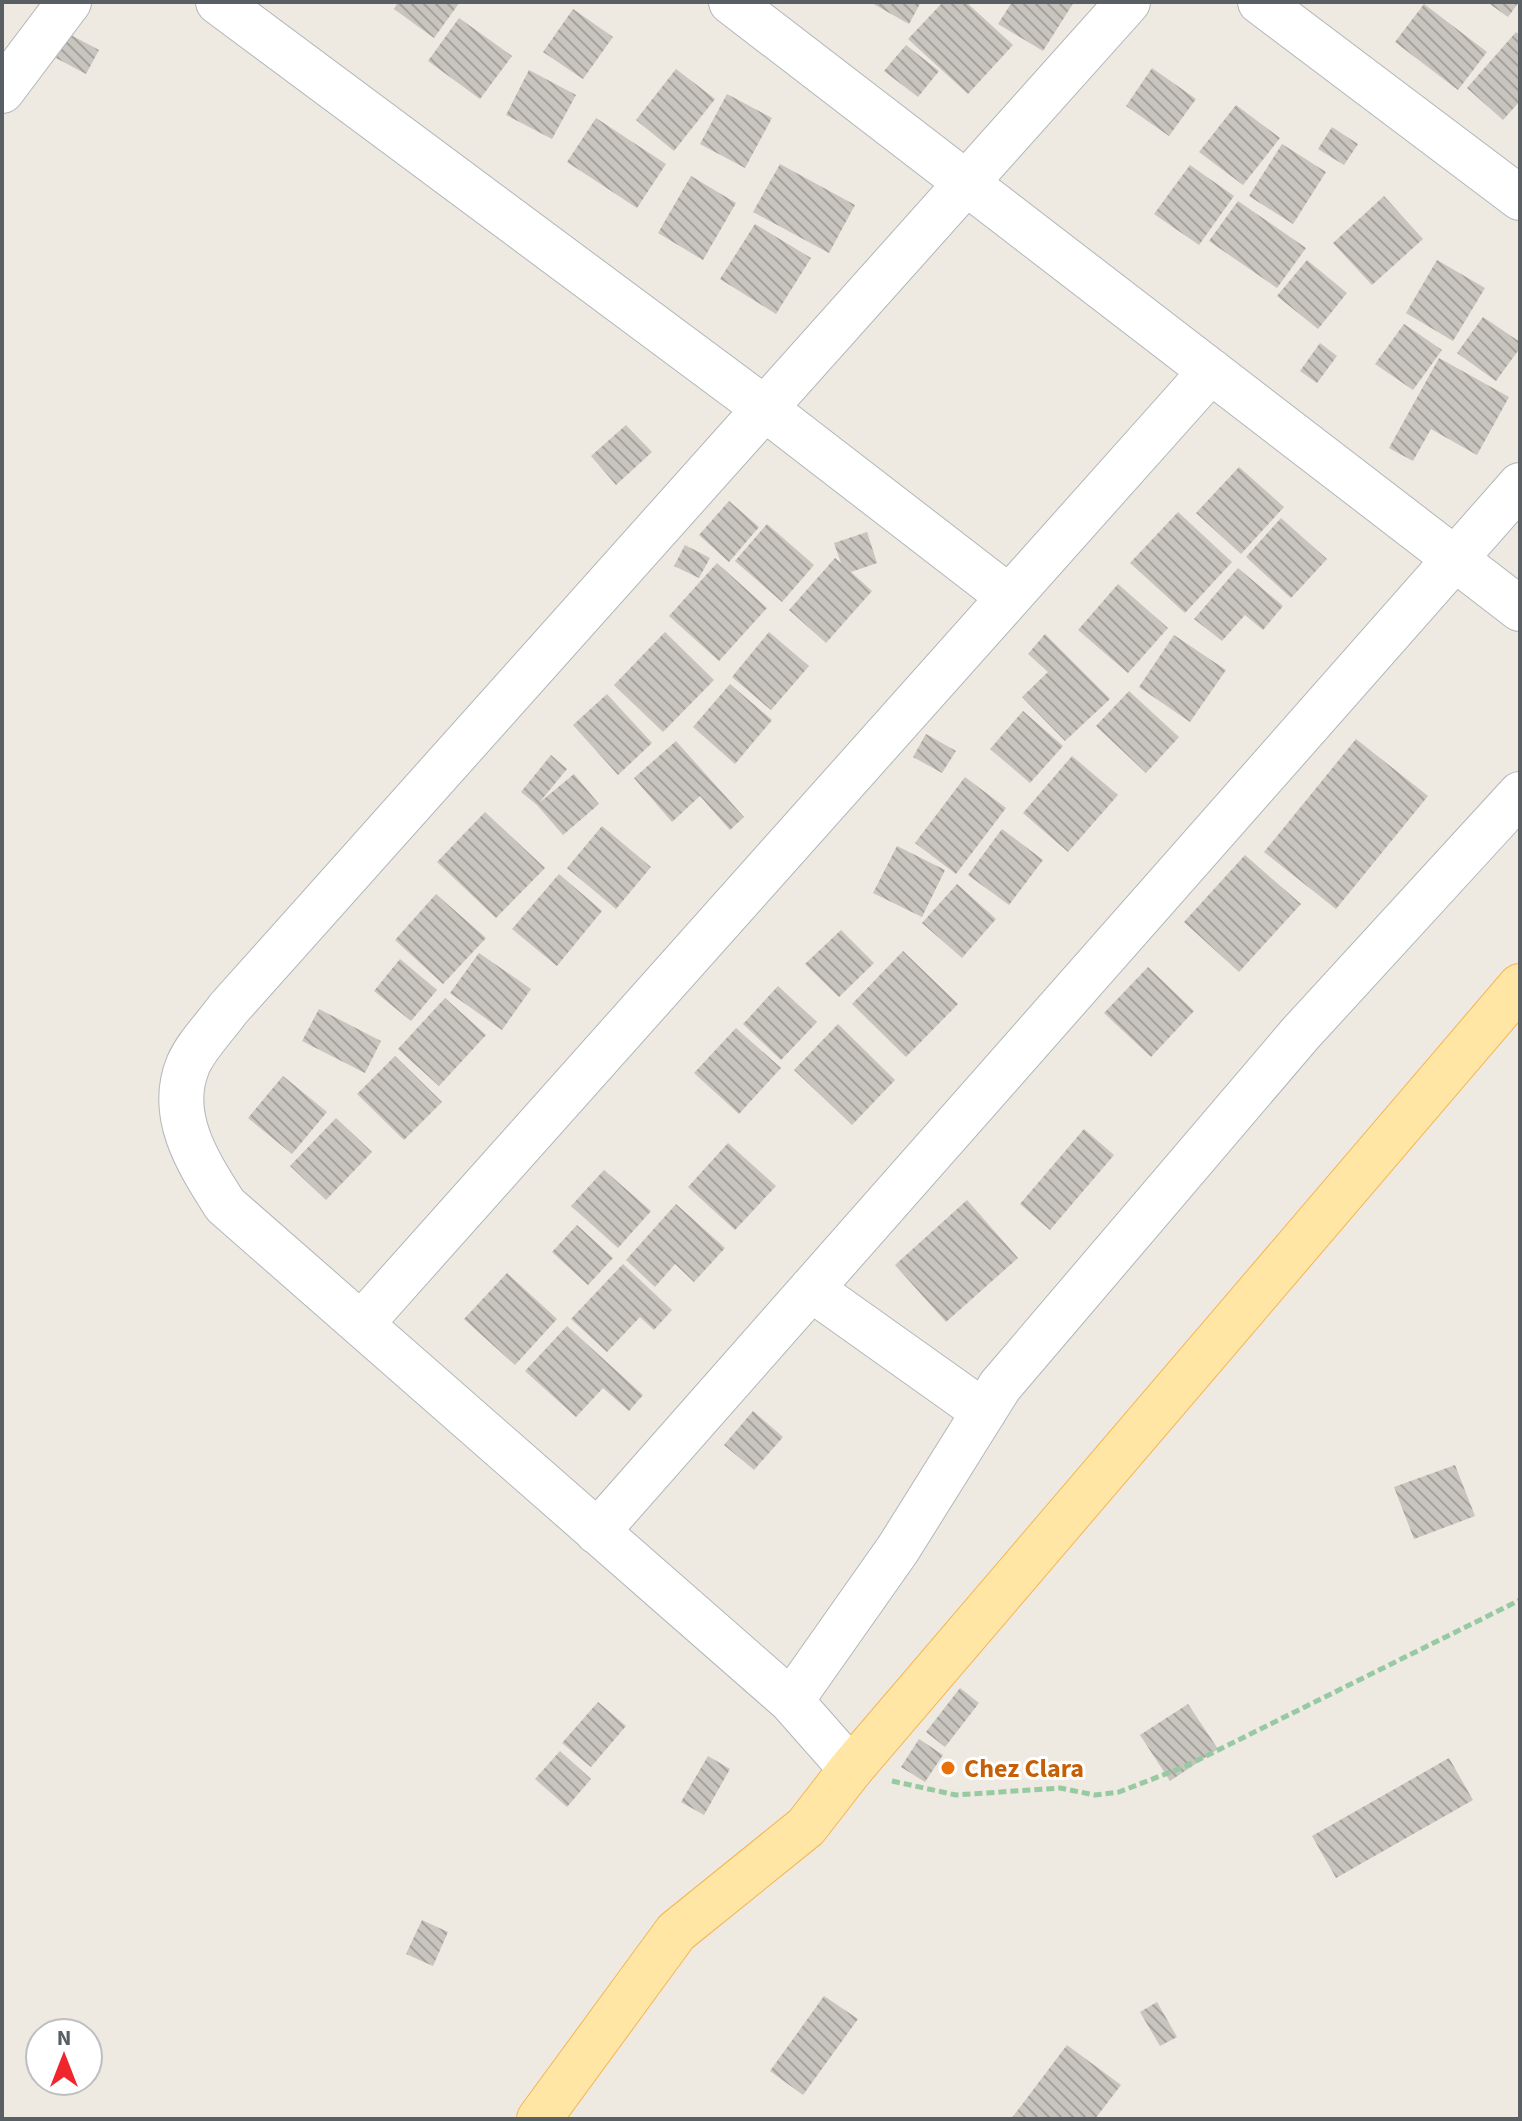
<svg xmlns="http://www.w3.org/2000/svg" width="1522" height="2121" font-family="'Source Sans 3',sans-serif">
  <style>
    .building { fill: url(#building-back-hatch) }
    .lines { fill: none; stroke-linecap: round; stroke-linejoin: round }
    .minor-casing { stroke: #b2b6ba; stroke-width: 46 }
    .major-casing { stroke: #f6b552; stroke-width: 46 }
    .path { stroke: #97caa0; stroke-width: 5; stroke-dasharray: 8 4; stroke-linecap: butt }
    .minor { stroke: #fff; stroke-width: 44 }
    .major { stroke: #ffe6a5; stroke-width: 44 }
    .food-dot { fill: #e8710a; stroke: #fff; stroke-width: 3 }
    .labels { text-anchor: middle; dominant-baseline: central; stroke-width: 6; stroke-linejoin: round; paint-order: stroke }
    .food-label { font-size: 26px; font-weight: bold; fill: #c56008; stroke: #fff; text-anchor: start }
  </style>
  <defs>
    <pattern id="building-back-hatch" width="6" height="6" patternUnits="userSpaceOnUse" patternTransform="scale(2)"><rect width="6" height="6" fill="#c8c4be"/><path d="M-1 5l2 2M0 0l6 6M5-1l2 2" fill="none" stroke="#a5a29e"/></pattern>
  </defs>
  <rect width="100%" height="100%" fill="#eee9e1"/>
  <path class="building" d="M398 2H460L434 38 394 9Z
    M870 2H921L909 24Z
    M943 2H966L1013 45 968 94 908 39Z
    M1012 2H1074L1043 51 998 24Z
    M1487 2H1519L1508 17Z
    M1424 4 1487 52 1458 90 1395 42Z
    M573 9 613 37 583 79 543 52Z
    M459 18 512 56 480 99 428 61Z
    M1516 32 1520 36V101L1503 120 1467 88Z
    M69 34 99 50 86 74 56 58Z
    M906 45 939 71 918 97 884 71Z
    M1152 68 1196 99 1169 136 1126 106Z
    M676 69 715 99 674 151 636 120Z
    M529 70 576 95 552 139 506 115Z
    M727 94 772 118 745 168 700 144Z
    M1236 105 1280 138 1243 185 1199 152Z
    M596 118 666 164 637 208 567 162Z
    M1332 127 1358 144 1344 165 1318 149Z
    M1282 144 1326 172 1293 224 1249 196Z
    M780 164 855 205 829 253 753 212Z
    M1190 165 1234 196 1199 245 1154 214Z
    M691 176 736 203 703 260 658 233Z
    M1384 196 1423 239 1372 285 1333 243Z
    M1238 201 1306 248 1277 288 1209 241Z
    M755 224 811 258 776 314 720 279Z
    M1307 260 1347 293 1318 329 1277 296Z
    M1437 260 1485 288 1453 341 1406 313Z
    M1483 317 1520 342V348L1496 381 1457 353Z
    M1404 324 1442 350 1413 390 1375 364Z
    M1320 343 1337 356 1317 383 1300 371Z
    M1439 358 1509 397 1477 455 1431 429 1413 461 1389 448Z
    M626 425 652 452 616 485 591 456Z
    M1239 467 1284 507 1241 554 1196 513Z
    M729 501 759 527 729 562 699 535Z
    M1178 512 1232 562 1185 613 1130 563Z
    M1281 518 1327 559 1291 598 1246 557Z
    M767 524 814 565 782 602 735 561Z
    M867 532 877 563 851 572 872 591 826 643 789 610 835 558 841 563 834 543Z
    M685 545 710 558 699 578 674 566Z
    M717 563 767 608 719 661 669 616Z
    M1238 568 1283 606 1263 630 1245 615 1222 641 1194 619Z
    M1118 584 1168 628 1128 673 1078 630Z
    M665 632 714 680 663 732 614 685Z
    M769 632 809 666 771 710 732 677Z
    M1045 634 1110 699 1065 741 1022 697 1048 672 1028 654Z
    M1174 635 1226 670 1190 722 1139 687Z
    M730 684 772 720 735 764 693 727Z
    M1129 691 1179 737 1146 773 1096 726Z
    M607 694 652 743 618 775 573 725Z
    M1023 711 1063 746 1030 783 990 749Z
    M926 734 956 751 942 773 913 757Z
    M1356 739 1428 796 1336 909 1264 852Z
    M676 741 744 817 730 830 700 796 672 822 634 778Z
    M551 755 567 769 539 803 574 774 599 804 563 835 537 805 521 792Z
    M1072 756 1118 795 1068 852 1023 813Z
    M965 777 1006 808 956 874 915 843Z
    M485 812 545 868 496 918 437 862Z
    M602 826 651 867 616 909 567 868Z
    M1002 829 1043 860 1009 905 968 875Z
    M897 846 945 870 922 917 873 893Z
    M1245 855 1301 904 1239 972 1184 922Z
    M559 874 602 911 557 966 512 929Z
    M957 884 996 919 962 958 922 923Z
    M436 894 486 938 443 984 395 940Z
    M841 930 874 963 839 997 805 964Z
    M903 951 958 1004 906 1057 852 1004Z
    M479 953 531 989 502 1030 450 993Z
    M400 959 437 990 411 1021 374 991Z
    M1148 967 1194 1011 1151 1057 1104 1013Z
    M778 986 817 1022 781 1060 743 1024Z
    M445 998 486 1035 439 1086 398 1049Z
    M319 1009 381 1041 365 1073 302 1041Z
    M838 1024 895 1080 852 1125 794 1070Z
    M736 1028 781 1068 739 1114 694 1073Z
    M395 1056 442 1102 404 1140 357 1094Z
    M283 1076 327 1112 292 1154 248 1118Z
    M336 1118 372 1152 326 1200 290 1166Z
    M1084 1129 1114 1155 1050 1230 1020 1204Z
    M728 1143 776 1186 735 1230 688 1187Z
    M604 1170 651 1211 618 1248 571 1206Z
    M967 1200 1018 1258 946 1322 895 1265Z
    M676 1204 725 1248 694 1282 675 1264 655 1287 626 1260Z
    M577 1225 613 1258 588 1285 552 1252Z
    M623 1264 672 1310 654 1330 640 1317 607 1352 571 1319Z
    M507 1273 557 1319 515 1365 464 1319Z
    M567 1326 643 1395 629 1411 603 1388 576 1417 525 1371Z
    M753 1411 783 1437 754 1470 724 1445Z
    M1455 1465 1475 1516 1414 1539 1394 1487Z
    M960 1688 979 1703 945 1747 926 1732Z
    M598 1702 626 1726 591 1767 562 1743Z
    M1188 1704 1218 1749 1170 1781 1140 1735Z
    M919 1739 943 1755 925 1782 901 1767Z
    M560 1751 591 1779 567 1807 535 1779Z
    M708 1756 730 1769 704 1815 681 1802Z
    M1449 1758 1473 1800 1336 1878 1312 1836Z
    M422 1920 448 1932 433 1966 406 1954Z
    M824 1996 858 2019 803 2095 770 2071Z
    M1157 2002 1177 2037 1160 2046 1140 2012Z
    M1067 2045 1121 2085 1095 2119H1011Z"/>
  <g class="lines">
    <g class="minor-casing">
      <path id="minor" d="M218 2 764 408 1009 597
        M731 2 1520 609
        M1260 2 1520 198
        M2 91 69 2
        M811 1289 984 1412
        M361 1324 1211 371
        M597 1532 1520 485
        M791 1701 898 1549 1000 1386 1300 1034 1520 794
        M851 1769 791 1701 225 1205C199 1164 167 1116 188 1065 196 1046 216 1026 228 1009L1128 2"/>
    </g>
    <g class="major-casing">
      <path id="major" d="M539 2119 676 1932 806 1827 851 1769 1520 986"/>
    </g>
    <path class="path" d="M892 1781 956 1795 1060 1788 1095 1795 1119 1792 1186 1766 1520 1600"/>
    <use href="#minor" class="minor"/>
    <use href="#major" class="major"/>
  </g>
  <circle class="food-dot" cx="948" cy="1768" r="8"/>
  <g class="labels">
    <g class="food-label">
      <text x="964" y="1768">Chez Clara</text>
    </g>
  </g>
  <rect width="1522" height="2121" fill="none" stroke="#5a5f63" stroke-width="8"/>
  <g transform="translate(64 2057)"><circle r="38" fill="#ffffff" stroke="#bdbfc1" stroke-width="2"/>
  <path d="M0-6L14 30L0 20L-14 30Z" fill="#ef262d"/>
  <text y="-12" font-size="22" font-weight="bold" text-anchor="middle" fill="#5a5f63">N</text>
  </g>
</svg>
